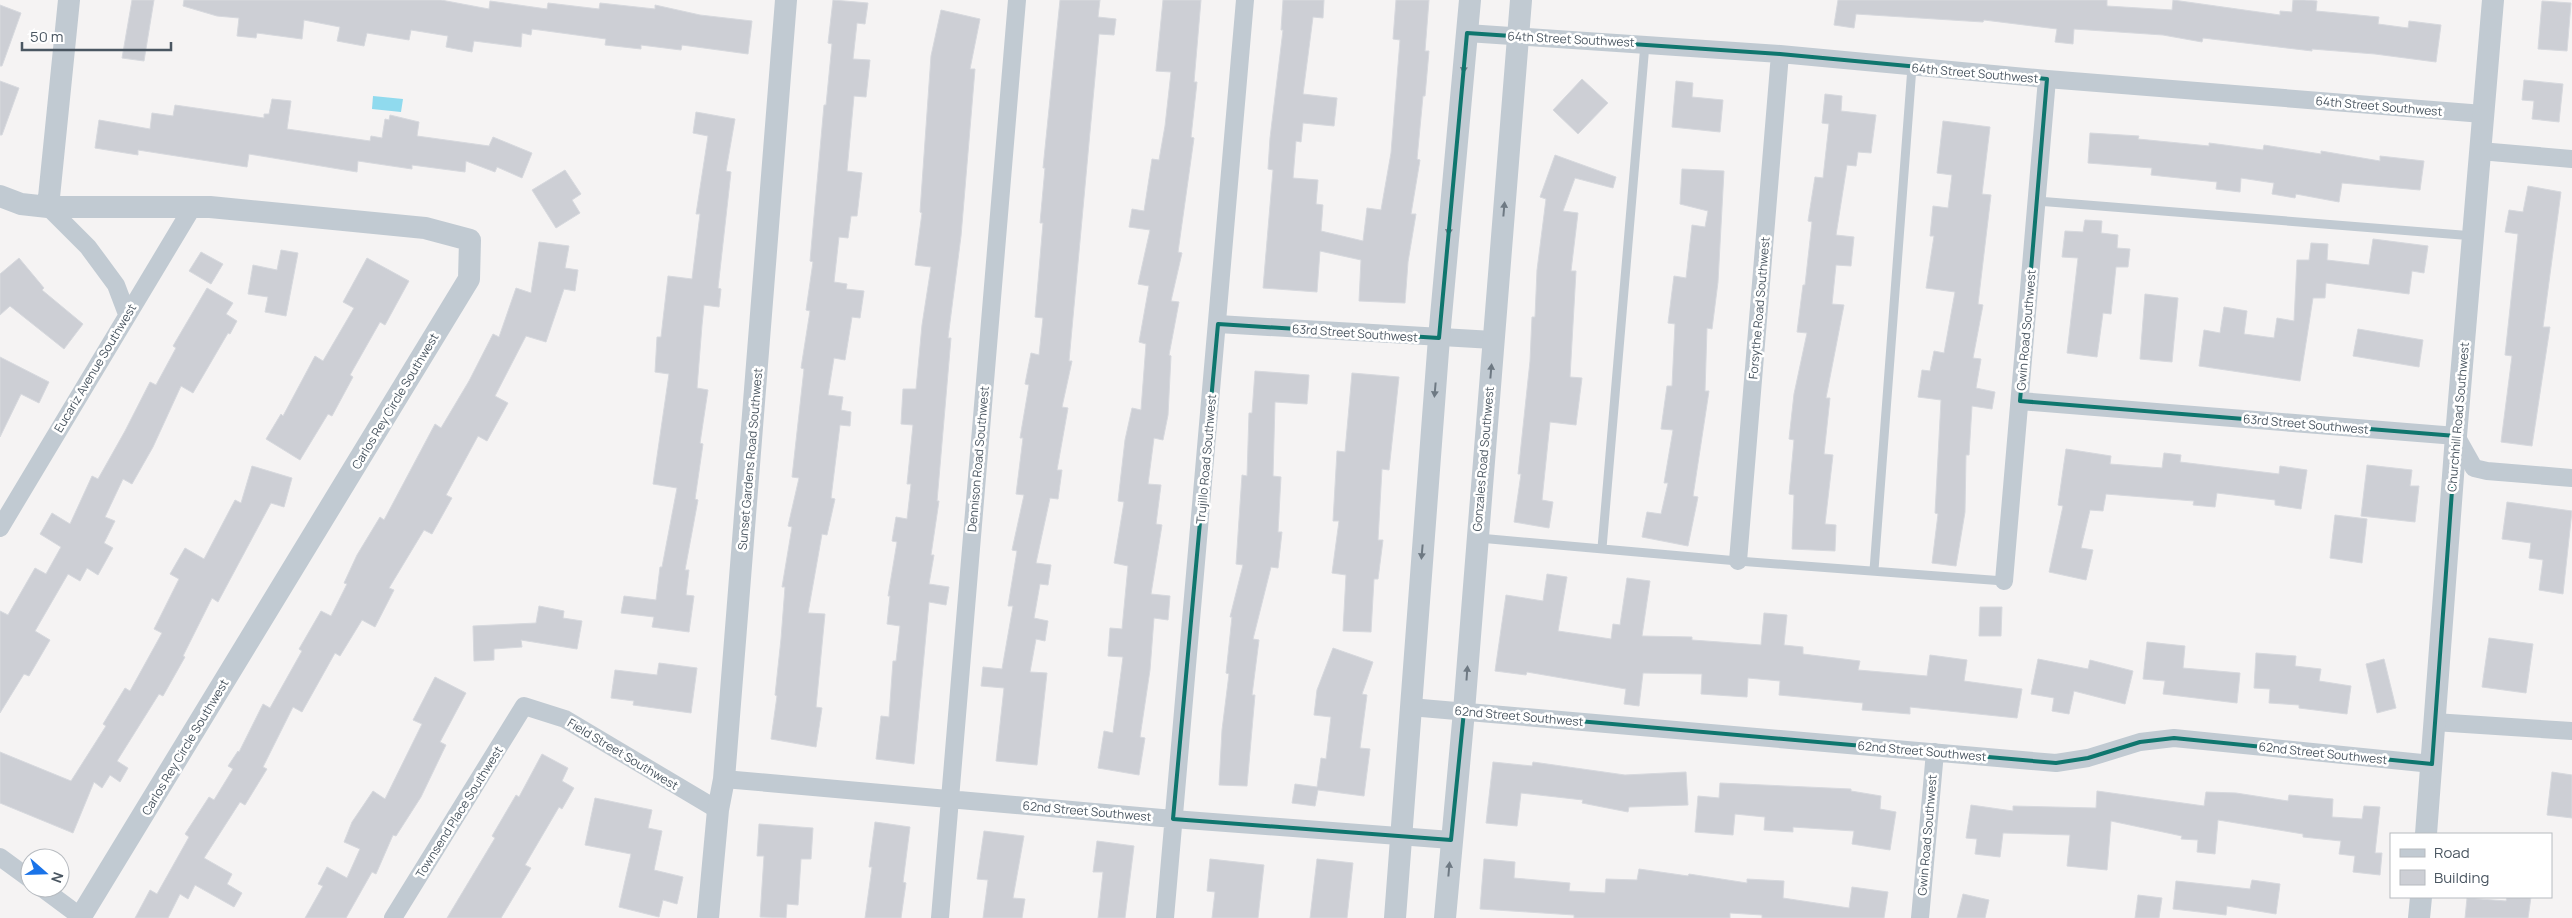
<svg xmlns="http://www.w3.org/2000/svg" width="2572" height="918" font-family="Manrope,sans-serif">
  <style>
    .water { fill: #90daee }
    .building { fill: #cdcfd5; stroke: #d7d9de }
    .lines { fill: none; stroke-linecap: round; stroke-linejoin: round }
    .service { stroke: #c1cad2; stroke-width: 9 }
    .minor { stroke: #c1cad2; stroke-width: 18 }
    .tertiary { stroke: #c1cad2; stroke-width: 22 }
    .oneway { fill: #6e7983 }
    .marked { fill: none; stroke: #0f766e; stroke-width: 4; stroke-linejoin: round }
    .labels { text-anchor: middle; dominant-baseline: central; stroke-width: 5; stroke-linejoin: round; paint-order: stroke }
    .street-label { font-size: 12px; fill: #4a5661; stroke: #fff }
  </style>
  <rect width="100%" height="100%" fill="#f5f3f3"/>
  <path class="water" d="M373 96 403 99 401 112 372 109Z"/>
  <path class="building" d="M132 0H154L144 61 122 58Z
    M184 0H441L489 9 490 1 547 9 548 3 599 9 600 3 655 9V5L700 15 752 21 748 54 682 45 681 50 641 45V49L605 45 606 39 532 29 531 35 522 33 521 47 474 41 472 52 446 47 448 36 411 30 409 40 367 33 364 46 337 41 340 27 304 20 302 39 257 33 256 38 237 36 239 18 217 16 183 6Z
    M833 0 868 3 865 24 857 23 853 59 870 60 866 97 854 96 847 171 862 173 857 216H851L848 238 839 237 834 282 847 284 846 289 864 291 860 318 852 317 845 360 834 358 828 395 843 397 841 410 851 412 850 426 840 425 831 498 835 499 827 535 822 534 808 613 825 614 816 707 822 708 816 747 771 739 777 696 775 695 781 639 785 587H782L792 527 788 526 799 478 792 477 804 369 801 368 810 311 806 310 813 262 810 261 824 105H826L832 44 828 43Z
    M1060 0H1100L1098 17 1116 19 1114 35 1099 34 1069 361H1072L1062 407 1068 408 1057 470H1062L1058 499 1050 498 1036 563 1051 565 1048 585 1040 584 1034 618 1048 621 1045 641 1036 639 1030 672 1047 673 1037 765 996 761 1004 688 981 686 983 667 1002 669 1013 606H1008L1017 551 1012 550 1024 495 1016 494 1023 438H1020L1029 385 1025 384 1031 353 1039 355 1043 318 1035 317 1043 223H1040L1045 168H1043Z
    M1163 0H1201L1194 82H1197L1191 137 1194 138 1178 252 1182 253 1171 301 1179 302 1169 355 1171 356 1168 415 1163 440 1154 438 1148 484 1161 485 1156 524 1162 525 1151 594 1170 596 1168 620 1154 618 1150 670 1140 737 1145 738 1139 775 1098 768 1104 731 1113 733 1123 657 1108 656 1110 628 1122 629 1128 566 1114 563 1124 502 1118 501 1125 440 1132 408 1141 410 1146 344 1139 342 1149 286 1138 284 1150 230 1129 227 1132 209 1144 211 1152 159 1159 160 1165 126 1171 72 1156 71Z
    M1283 0H1324L1323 18 1313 17 1303 94 1337 98 1334 126 1303 123 1301 142 1296 141 1293 178 1318 180 1316 204 1323 205 1321 231 1363 241 1367 208 1381 210 1391 153 1400 40 1393 39 1396 0H1429L1425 51H1429L1425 96H1423L1417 159 1420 160 1411 214H1416L1408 262 1405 303 1359 301 1361 260 1320 251 1317 292 1263 288 1273 170 1268 169 1270 138 1283 30H1281Z
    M1838 0H2107V6L2172 10 2173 0 2280 15V11L2292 12 2293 0H2304L2317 1 2316 11 2379 17 2378 24 2408 28 2409 21 2441 25 2436 62 2375 54 2312 49V51L2203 38 2202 42 2163 35 2074 29 2073 44 2055 42 2057 29 1984 20 1983 22 1856 14 1854 28 1834 25Z
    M2542 1 2571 3 2567 51 2538 49Z
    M0 5 21 13 2 66H0Z
    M941 10 980 19 970 69H975L961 236 948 338H951L937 501H939L931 555H934L929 584 949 587 946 605 929 602 914 764 876 759 881 716 889 717 893 661H896L900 626 887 624 890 596H888L897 542 892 541 896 517 907 519 911 484H907L913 425 901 424 903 389H916L922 325 931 267 915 265 922 213 920 212 931 56Z
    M1582 79 1608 103 1578 134 1553 110Z
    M2524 80 2563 84 2559 122 2532 119 2534 101 2522 100Z
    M0 81 19 88 2 135H0Z
    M1676 81 1693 83 1692 97 1723 100 1720 132 1672 127Z
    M1825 94 1842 96 1841 111 1876 115 1871 153 1858 152 1856 166 1847 165 1836 235 1854 237 1851 266 1836 265 1832 304 1844 305 1826 398H1830L1824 454 1833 455 1825 524 1836 525 1835 551 1792 549 1794 495 1789 494 1794 440 1789 439 1794 394 1807 333 1797 332 1803 285H1805L1812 222 1808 221 1815 177 1823 178 1829 124 1822 123Z
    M272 99 291 101 287 129 370 141 371 136 382 138 385 119 389 120 390 115 419 122 417 136 489 146 493 137 532 153 522 178 497 167 495 172 466 161 465 172 412 165V169L358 161 357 172 249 154 247 167 138 150V155L95 148 99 120 150 129 152 113 173 116 175 105 264 118V114H269Z
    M696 112 735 119 726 171 731 172 718 288 721 289 719 307 704 305 702 325 697 388 708 390 700 443 703 444 695 499 698 500 685 570H689L686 595 694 596 689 632 652 627 654 617 621 613 624 596 656 600 660 567H662L677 488 653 484 669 374 655 372 657 337H661L668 276 692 279 700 214H696L708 136 693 133Z
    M1943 121 1990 127 1982 194 1991 195 1978 304 1983 305 1973 358 1981 359 1976 388 1995 392 1992 409 1972 406 1969 455H1966L1965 512 1956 566 1932 563 1938 514 1935 513 1941 400 1918 397 1922 370 1930 371 1934 351 1944 353 1955 292 1926 288 1934 236H1930L1933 206 1948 208 1952 175 1937 173Z
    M2090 133 2139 136 2138 139 2209 146V143L2263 150 2264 145 2321 154V151L2380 161V156L2424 161 2420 190 2342 183 2339 202 2296 194 2295 198 2272 194 2274 183 2241 178 2240 192 2216 189 2217 182 2151 175 2152 168 2088 163Z
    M1555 155 1616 177 1613 188 1575 178 1563 211 1578 213 1571 271H1576L1570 377 1582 378 1576 425 1550 422 1542 500 1553 502 1549 528 1514 522 1521 474H1518L1530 361 1532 317H1535L1537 270 1546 199 1540 197Z
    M1682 169 1724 171 1718 282 1712 329 1707 328 1705 391H1709L1693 496 1698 497 1688 546 1642 537 1647 512 1661 514 1668 483H1664L1673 430 1661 429 1667 386H1672L1675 324 1668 323 1674 276 1686 278 1692 225 1705 227 1708 211 1680 204Z
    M565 170 581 194 572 200 580 213 556 228 532 190Z
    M2528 186 2561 192 2543 327H2550L2532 446 2501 442 2512 356 2505 355 2518 234 2505 232 2509 210 2523 212Z
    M2085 220 2102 221 2101 233 2118 235 2117 248 2130 249 2128 267H2116L2111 314 2103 313 2097 357 2067 353 2078 258 2062 257 2065 231 2083 232Z
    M2373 239 2428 246 2424 273 2412 271 2409 294 2326 283 2325 298H2313L2300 381 2199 366 2204 330 2220 333 2224 307 2247 311 2244 334 2274 338 2277 318 2294 321 2297 260H2309L2311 243 2328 244 2327 260 2369 265Z
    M539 242 569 246 565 268 578 270 575 291 564 289 546 342 526 336 495 396 508 403 487 441 478 436 446 495 452 498 432 534 424 530 389 588 394 590 375 627 362 620 340 656 335 653 302 712 293 707 263 767 267 769 245 805 240 802 204 858 232 874 227 884 242 893 234 907 195 885 188 899 180 894 168 918H135L150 890 157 894 189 837 185 834 209 797 214 800 233 769 228 766 238 751 239 752 263 704 270 708 302 651 299 649 321 611 331 616 347 584 344 583 357 555 380 517 384 520 435 424 441 428 469 381 493 334 499 337 516 288 531 293Z
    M281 250 298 253 286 316 265 312 268 297 248 294 253 265 277 270Z
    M201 252 223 264 211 284 189 271Z
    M19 258 44 288 42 290 83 324 64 349 10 306 0 315V274Z
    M367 258 409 281 385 325 380 322 350 375 353 377 332 416 328 414 300 460 266 439 281 414 283 416 315 356 323 361 354 308 343 302Z
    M207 288 233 303 226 314 237 321 230 334 228 333 193 393 181 386 153 447 132 484 123 479 105 517 115 521 104 543 113 548 98 575 87 568 80 581 68 574 35 631 50 640 29 676 24 674 0 713V611L8 615 35 568 46 574 61 547 40 534 52 513 70 524 92 476 98 479 125 431 150 382 156 385 176 348 173 346Z
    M2145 294 2178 298 2172 362 2140 359Z
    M2358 329 2423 340 2419 367 2353 356Z
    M0 357 49 382 39 403 21 394 0 437Z
    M1255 371 1309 375 1307 404 1275 402 1273 476 1281 477 1278 532H1282L1278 568 1271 567 1253 639 1259 640 1252 695H1255L1247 786 1219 785 1222 730 1229 674 1226 673 1232 617H1230L1243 565 1236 564 1242 475 1247 476 1249 413H1252Z
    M1352 373 1399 377 1389 470 1382 469 1378 540H1383L1378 579H1374L1371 632 1343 631 1346 575 1332 573 1339 521H1333L1337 451 1345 452Z
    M2066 449 2111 456 2110 464 2162 468 2164 453 2181 455 2180 462 2279 474 2280 466 2307 470 2301 509 2275 505V500L2217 493 2215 507 2193 505 2194 501 2106 494 2103 511 2090 510 2081 548 2093 550 2086 580 2049 572 2063 506 2058 505Z
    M2367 465 2412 470 2410 486H2419L2415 522 2361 516Z
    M252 466 292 478 284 507 271 503 218 602 212 598 183 656 185 657 163 696 159 694 117 761 128 768 120 782 110 775 102 788 94 782 73 833 0 803V752L71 781 106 726 103 724 125 688 130 691 162 633 154 629 179 579 170 574 185 548 204 559 235 500 241 503Z
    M2507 502 2572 511 2563 594 2539 590 2543 560 2529 558 2531 543 2502 539Z
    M2335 515 2367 519 2362 563 2330 558Z
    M1547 574 1567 577 1558 631 1611 639 1613 624 1620 625 1627 578 1650 581 1642 636 1692 637V640L1761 645 1764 613 1787 615 1784 645 1803 647V654L1860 661 1858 670 1927 676 1930 655 1967 660 1964 681 2022 689 2017 718 1910 707V714L1862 710 1863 703 1779 695 1780 681 1748 678 1747 697 1701 694 1702 674 1643 673 1639 706 1624 704 1626 689 1527 672 1526 675 1495 671 1506 595 1543 601Z
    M539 606 564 611 563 618 582 621 577 649 521 640 522 647 494 649V660L474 661 473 626 536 623Z
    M1980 607H2002L2001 636H1979Z
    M2489 638 2533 644 2526 693 2482 687Z
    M2147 642 2185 646 2183 668 2240 673 2237 703 2163 694 2165 681 2143 679Z
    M1333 648 1373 662 1362 694 1367 695 1360 748 1370 749 1364 796 1318 790 1315 806 1292 803 1295 784 1317 787 1321 758 1326 759 1331 717 1314 715 1317 690Z
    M2256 653 2296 656 2295 666 2321 669 2319 681 2351 686 2347 714 2299 708V705L2269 703 2270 689 2254 688Z
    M2038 659 2088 669 2090 660 2133 671 2125 704 2074 691 2069 714 2052 711 2054 698 2031 694Z
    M2384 659 2396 708 2377 713 2366 664Z
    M659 663 697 668 691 713 633 705 634 701 611 698 615 670 657 675Z
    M435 677 466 693 440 742 446 745 421 797 396 836 393 835 376 874 372 872 346 918H305L323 886 318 884 327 867 347 878 360 849 344 842 352 822 373 791 385 799 422 724 413 720Z
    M542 754 568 768 562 781 574 788 562 809 559 807 525 865 531 868 501 918H447L495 838 492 836 516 795 519 797Z
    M1493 762 1532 766 1533 762 1625 775 1686 772 1688 805 1629 807 1628 812 1582 803 1583 800 1521 793 1517 826 1486 823Z
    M2552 772 2572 775V818L2547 815Z
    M1720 783 1851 789V791L1881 796 1880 809 1896 812 1890 850 1852 844 1854 831 1793 827V832L1764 830 1765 817 1735 814 1733 835 1695 832 1698 796 1719 798Z
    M2097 791 2204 806 2206 792 2236 793 2288 801 2289 795 2333 799 2332 817 2362 819 2364 806 2380 807 2375 853H2382L2380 875 2353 872 2355 856 2339 854 2341 841 2303 837V834L2218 820 2215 854 2197 852 2198 840 2181 839 2182 836 2111 821 2107 870 2067 866 2070 835 2003 833 2000 857 1975 854 1977 839 1966 838 1971 805 2013 811V806L2096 808Z
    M595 798 652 810 648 828 662 831 654 870 683 877 677 904 663 900 659 917 619 907 631 854 585 845Z
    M875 822 910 827 903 882 906 883 901 918H865L872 867H869Z
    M759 824 813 828 811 859H801L798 905 787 904 786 918 760 917 764 856H757Z
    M984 831 1024 836 1013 898 1025 899 1022 918H983L988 880 977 879Z
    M1097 841 1134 846 1125 918H1098L1103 872H1093Z
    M1210 859 1264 865 1258 918H1212L1215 892 1207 891Z
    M1317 859 1353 863 1347 918H1310Z
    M1484 859 1515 862 1514 878 1570 883 1569 891 1605 893 1606 879 1637 880 1639 869 1688 876 1689 874 1747 883V879L1784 881 1783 898 1849 908 1852 887 1888 892 1884 918H1762V915L1730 913V918H1574V915L1480 909Z
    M2252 880 2280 884 2276 914 2227 906 2226 915 2173 909 2176 881 2250 889Z
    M1963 894 1989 900 1985 918H1957Z
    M2138 895 2162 898 2159 918H2135Z
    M2507 897H2531L2528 918H2465L2467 898 2506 901Z"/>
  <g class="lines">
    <path class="service" d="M2037 201 2474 236
      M1479 538 1738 561 2004 581
      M1602 548 1645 44
      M1874 570 1912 67"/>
    <path class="minor" d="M1467 33 1780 54 2047 79 2483 114
      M2480 151 2572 159
      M48 207 88 247 116 285 127 314
      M1218 324 1493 340
      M2020 401 2456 436 2474 468 2487 471 2572 478
      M0 528 192 208
      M1738 561 1780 54
      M2004 581 2047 79
      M1410 707 2056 763 2088 758 2140 742 2174 738 2432 764
      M2434 722 2572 731
      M724 779 1173 819 1451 840
      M0 857 30 879
      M42 888 81 917
      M393 918 524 706 565 719 718 810
      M940 918 1017 0
      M1165 918 1245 0
      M1920 918 1935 752"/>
    <path class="tertiary" d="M0 196 21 204 48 207H210L425 228 470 240 469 279 80 918
      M48 207 69 0
      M2426 834 2456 436 2493 0
      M708 918 718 810 724 779 786 0
      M1395 918 1439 338 1470 0
      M1445 918 1464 711 1521 0
      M2419 918 2421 897"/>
  </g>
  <defs><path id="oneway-solid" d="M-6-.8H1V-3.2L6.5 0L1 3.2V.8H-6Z" transform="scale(1.25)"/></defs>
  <g class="oneway">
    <use href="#oneway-solid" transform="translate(1464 66) rotate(95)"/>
    <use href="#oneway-solid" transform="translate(1504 209) rotate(-85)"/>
    <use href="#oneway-solid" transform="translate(1449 228) rotate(95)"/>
    <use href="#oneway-solid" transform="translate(1491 371) rotate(-85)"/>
    <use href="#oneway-solid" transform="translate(1435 390) rotate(95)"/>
    <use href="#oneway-solid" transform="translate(1422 552) rotate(95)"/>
    <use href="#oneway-solid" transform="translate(1467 673) rotate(-86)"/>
    <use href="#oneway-solid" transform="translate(1449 869) rotate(-85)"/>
  </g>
  <path class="marked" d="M1467 33 1780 54 2047 79 2020 401 2456 436 2432 764 2174 738 2140 742 2088 758 2056 763 1464 711 1451 840 1173 819 1218 324 1439 338Z"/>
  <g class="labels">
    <g class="street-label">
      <text transform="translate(1571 39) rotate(3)">64th Street Southwest</text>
      <text transform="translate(1975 73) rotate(5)">64th Street Southwest</text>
      <text transform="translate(2379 106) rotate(5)">64th Street Southwest</text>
      <text transform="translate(1759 308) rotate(-85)">Forsythe Road Southwest</text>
      <text transform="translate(2026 330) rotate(-85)">Gwin Road Southwest</text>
      <text transform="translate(1355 333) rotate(4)">63rd Street Southwest</text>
      <text transform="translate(95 368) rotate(-59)">Eucariz Avenue Southwest</text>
      <text transform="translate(395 401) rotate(-59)">Carlos Rey Circle Southwest</text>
      <text transform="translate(2458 417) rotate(-85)">Churchhill Road Southwest</text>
      <text transform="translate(2306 424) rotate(5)">63rd Street Southwest</text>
      <text transform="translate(750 459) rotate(-85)">Sunset Gardens Road Southwest</text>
      <text transform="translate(978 459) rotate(-85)">Dennison Road Southwest</text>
      <text transform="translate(1206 459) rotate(-85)">Trujillo Road Southwest</text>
      <text transform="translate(1483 459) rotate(-85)">Gonzales Road Southwest</text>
      <text transform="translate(1519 716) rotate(5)">62nd Street Southwest</text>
      <text transform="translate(185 747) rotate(-59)">Carlos Rey Circle Southwest</text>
      <text transform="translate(1922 751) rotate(5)">62nd Street Southwest</text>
      <text transform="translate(2323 753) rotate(6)">62nd Street Southwest</text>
      <text transform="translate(623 754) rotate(31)">Field Street Southwest</text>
      <text transform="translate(1087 811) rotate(5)">62nd Street Southwest</text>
      <text transform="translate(459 812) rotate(-58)">Townsend Place Southwest</text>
      <text transform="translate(1927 835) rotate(-85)">Gwin Road Southwest</text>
    </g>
  </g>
  <rect x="2390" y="833" width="162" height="65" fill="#ffffff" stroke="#b7bbc0"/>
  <rect x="2400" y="849" width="25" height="8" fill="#c1cad2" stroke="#b7bbc0"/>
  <text x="2434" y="858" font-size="15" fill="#4a5661">Road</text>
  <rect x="2400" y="870" width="25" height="15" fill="#cdcfd5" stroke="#b7bbc0"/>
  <text x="2434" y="883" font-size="15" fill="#4a5661">Building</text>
  <g transform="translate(45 873) rotate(110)"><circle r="24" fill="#ffffff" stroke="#b7bbc0"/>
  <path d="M0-4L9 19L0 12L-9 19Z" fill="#1a73e8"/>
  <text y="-8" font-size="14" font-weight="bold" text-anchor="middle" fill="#4a5661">N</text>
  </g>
  <path d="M22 42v8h149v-8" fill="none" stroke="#4a5661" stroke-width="2.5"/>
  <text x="30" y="42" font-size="15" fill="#4a5661" stroke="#ffffff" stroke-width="4" paint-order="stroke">50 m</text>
</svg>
